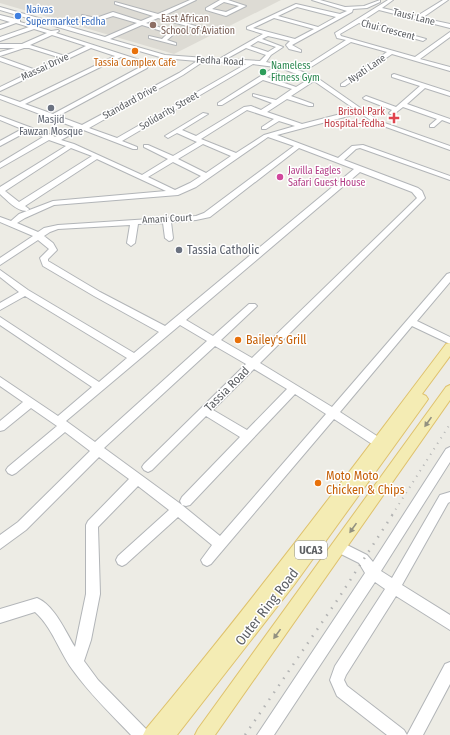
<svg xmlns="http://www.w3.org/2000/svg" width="450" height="735" font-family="'Fira Sans Condensed',sans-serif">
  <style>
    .education { fill: #dddbd4 }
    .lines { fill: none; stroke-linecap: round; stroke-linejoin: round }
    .minor-casing { stroke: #b2b5b8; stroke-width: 2 }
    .major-casing { stroke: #dfc26d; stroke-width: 2 }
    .minor { fill: #fff; fill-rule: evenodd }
    .major { fill: #f4ecb4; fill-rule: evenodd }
    .rail-far1 { stroke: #b3b4b4; stroke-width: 2; stroke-dasharray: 1 5.5; stroke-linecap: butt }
    .rail { stroke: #b3b4b4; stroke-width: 2.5; stroke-dasharray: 1.5 7; stroke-linecap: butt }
    .oneway { fill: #929180 }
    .shop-dot { fill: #3f7fe0; stroke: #fff; stroke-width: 1.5 }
    .education-dot { fill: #8d6e63; stroke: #fff; stroke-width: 1.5 }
    .food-dot { fill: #e8710a; stroke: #fff; stroke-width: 1.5 }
    .leisure-dot { fill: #2e9e5b; stroke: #fff; stroke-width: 1.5 }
    .worship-dot { fill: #6b7280; stroke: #fff; stroke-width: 1.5 }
    .health-dot { fill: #e0444e; stroke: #fff; stroke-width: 1.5 }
    .hotel-dot { fill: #d1479c; stroke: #fff; stroke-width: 1.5 }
    .labels { text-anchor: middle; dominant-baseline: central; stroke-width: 3; stroke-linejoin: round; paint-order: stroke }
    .far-shop-label { font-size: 10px; fill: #366cbe; stroke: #fff; text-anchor: start }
    .far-street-label { font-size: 10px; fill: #5d6064; stroke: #fff }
    .far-education-label { font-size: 10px; fill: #785e54; stroke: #fff; text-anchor: start }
    .far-food-label { font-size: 10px; fill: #c56008; stroke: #fff }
    .far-leisure-label { font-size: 10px; fill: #27864d; stroke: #fff; text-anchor: start }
    .far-health-label { font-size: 10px; fill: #be3a42; stroke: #fff; text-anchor: end }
    .far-worship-label { font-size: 10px; fill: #5b616d; stroke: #fff }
    .far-hotel-label { font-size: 10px; fill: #b23c85; stroke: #fff; text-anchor: start }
    .shield { fill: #fff; stroke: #8e9092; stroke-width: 1 }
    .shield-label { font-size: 11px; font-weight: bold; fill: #5d6064 }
    .worship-label { font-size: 12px; fill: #5b616d; stroke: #fff; text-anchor: start }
    .food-label { font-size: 12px; fill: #c56008; stroke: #fff; text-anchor: start }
    .street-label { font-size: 12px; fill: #5d6064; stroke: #fff }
    .near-street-label { font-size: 14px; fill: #5d6064; stroke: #fff }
  </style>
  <rect width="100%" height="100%" fill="#edece5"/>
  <path class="education" d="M0 0H281L174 54 0 3Z"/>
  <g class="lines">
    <g class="minor-casing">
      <path id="minor" d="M190 0H196L163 16 205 29V31L158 18 146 23 174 32V34L167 40 176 43V45L149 38V36L162 39 168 33 142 25 110 39 165 55 219 59 263 34 247 29V27L296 4 340 14 347 11 312 0H320L345 7 364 6 380 0V2L367 8 353 9 352 12 292 45 301 50V52L289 49 286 45 290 41 268 36 262 39 283 47 271 55 266 62 290 67 316 77 379 121 450 146V150L375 123 360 113 277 135 338 158 352 146 363 145 450 176V180L360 148 356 149 344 160 418 188 422 191 425 198 260 363 332 407 447 274 450 273V282L417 321 450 337V344L412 326 340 412 383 440 385 443 383 446 379 448 375 446 334 419 211 564 207 566 203 564 201 560 212 545 178 517 126 564 122 566 118 564 116 560 118 556 169 510 138 486 98 527 100 594 91 640 84 661 98 680 147 730 150 735H131C111 714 89 693 72 669 59 651 52 627 35 612L0 623V609L37 598C55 606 65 631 75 647L86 594V525L88 521 129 479 99 457 26 530 0 549V535L18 522 90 451 65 432 16 473 12 475 8 473 6 470 8 467 57 426 31 408 4 430 0 431V421L23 402 0 386V377L58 416 92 387 0 325V317L99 382 127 358 25 296 0 310V303L19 292 0 277V270L28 290 134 353 159 332 94 296 43 266 40 258 49 249 38 240 0 265V258L33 236 0 222V217L11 221 19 214 53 201 166 191 97 159 25 206 29 209 28 211C17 212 7 200 0 194V187L66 146 49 140 0 168V163L43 137 28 131 0 146V141L22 129 0 120V116L48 134 52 135 55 137 74 127 0 99V95L20 102 115 56 91 48 0 91V87L31 72 0 61V57L36 70 61 58 29 48H24L0 56V52L15 48H0V44H22L47 33 34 29 0 41V37L29 27 16 23 0 29V25L10 22 0 19V15L20 20V22L51 31 58 30 59 31 56 33 149 63 150 64 147 68 58 116 82 125 179 73 197 61 163 58 0 10V7L105 37 137 23 113 16 101 20 104 22 101 24 82 17V15L96 18 113 12 141 21 153 16 115 4V2L158 14ZM297 7 336 17 318 27 278 16ZM274 18 314 29 295 39 253 28ZM52 35 86 46 65 56 30 45ZM258 41 276 47 268 52 250 46ZM246 48 266 55 260 61 226 59ZM121 57 144 65 53 114 25 104ZM204 61 246 64 117 138 89 128 183 75ZM253 64 275 67 218 103V105H222L263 80 292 89 276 100 253 94V96L272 103 261 110 251 106 244 107 196 136 182 130 208 114 203 113 165 136 168 138 177 133 197 142 173 156 148 145H144V147L168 159 142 175 74 144 61 140 81 129 133 149H137V147L122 141ZM281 68 309 79 296 87 267 77ZM314 81 356 110 302 124 267 112 287 99 309 106H313V104L291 96ZM247 110 274 119 262 127V129H266L279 121 295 126 264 135 236 153 201 139ZM268 137 294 146 204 213 196 216 58 225 44 228 38 232 17 223 25 218 54 205 178 195 196 187ZM203 144 231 156 206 173 178 159ZM71 148 92 156 19 202 5 191ZM299 148 354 169 165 326 100 292 48 261V259L57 250 53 243 44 236 50 232 58 229 130 225 127 243 131 246 135 243 138 224 163 223 165 238 169 241 172 240 173 238 171 222 196 220 210 217ZM173 162 201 176 190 183 175 190 148 177ZM360 172 412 192 417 198 252 358 221 340 255 308 257 306 255 304H249L213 336 186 320ZM180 325 207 341 95 442 66 421ZM215 346 246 364 144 464 142 467 144 470 148 472 152 470 206 416 240 437 182 497 180 501 182 505 186 506 190 505 295 394 326 414 220 536 182 505 104 448ZM254 369 287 389 247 430 213 410Z
        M220 0H228L246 6 226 16 206 10V8ZM224 2 239 6 226 12 212 9Z
        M388 0H393L382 8 417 16 443 0H448L422 18 450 24V28L379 10 362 21 426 39 423 41 359 23 340 34 341 36 415 57 450 32V37L420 59 450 67V71L392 54 345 86H341V84L387 52 351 42 311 67H307V65L346 40 337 38 335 33Z
        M394 74 450 92V96L425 88 407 104 450 119V123L442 120 434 127H430V125L437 119 403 107 394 114H390L389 113 392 110 364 99 363 98 366 96 396 107 420 86 392 77V75Z
        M450 447V462L381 571 392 578 440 495 450 492V502L448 503 402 585 450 615V630L396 596 346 675 344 680 347 686 404 730 407 735H387L337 696 330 680 335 666 385 589 375 582 274 735H257L365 573 359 563 335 551 333 547 335 543 339 541 367 555 373 562 446 449Z
        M450 662V684L423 735H407L445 664Z"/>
    </g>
    <g class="major-casing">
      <path id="major" d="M450 343V356L422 394 426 396 428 399 426 402 294 585 177 735H143L146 729C250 604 348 474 446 344Z
        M450 385V400L215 735H195L198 729 446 387Z"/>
    </g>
    <use href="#minor" class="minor"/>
    <use href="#major" class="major"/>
    <path class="rail-far1" d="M392 515 450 424"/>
    <path class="rail" d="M245 735 338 599 393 514"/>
  </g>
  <defs><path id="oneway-solid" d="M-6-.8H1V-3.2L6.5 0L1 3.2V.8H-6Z"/></defs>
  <g class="oneway">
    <use href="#oneway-solid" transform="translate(428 422) rotate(125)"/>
    <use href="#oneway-solid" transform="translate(353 528) rotate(125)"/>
    <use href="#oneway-solid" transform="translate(277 634) rotate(126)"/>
  </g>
  <circle class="shop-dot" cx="18" cy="16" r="4"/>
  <circle class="education-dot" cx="153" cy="25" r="4"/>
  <g class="food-dot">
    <circle cx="135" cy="51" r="4"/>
    <circle cx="238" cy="340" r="4"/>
    <circle cx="318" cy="483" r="4"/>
  </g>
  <circle class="leisure-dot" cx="263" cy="72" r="4"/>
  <g class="worship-dot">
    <circle cx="51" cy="108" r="4"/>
    <circle cx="179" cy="250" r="4"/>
  </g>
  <path class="health-dot" d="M392 112h4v4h4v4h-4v4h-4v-4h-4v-4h4z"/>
  <circle class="hotel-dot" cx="280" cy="177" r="4"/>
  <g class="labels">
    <g class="far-shop-label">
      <text x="26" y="10">Naivas<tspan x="26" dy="12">Supermarket Fedha</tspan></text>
    </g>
    <g class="far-street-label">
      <text transform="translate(414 17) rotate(14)">Tausi Lane</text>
      <text transform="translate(388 30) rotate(15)">Chui Crescent</text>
      <text transform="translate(220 61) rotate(3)">Fedha Road</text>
      <text transform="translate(45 67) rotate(-25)">Massai Drive</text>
      <text transform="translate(367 69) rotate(-34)">Nyati Lane</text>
      <text transform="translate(130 102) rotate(-29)">Standard Drive</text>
      <text transform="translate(169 111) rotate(-30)">Solidarity Street</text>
      <text transform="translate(167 219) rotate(-3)">Amani Court</text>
    </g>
    <g class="far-education-label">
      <text x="161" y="19">East African<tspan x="161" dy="12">School of Aviation</tspan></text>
    </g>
    <g class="far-food-label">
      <text x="135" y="63">Tassia Complex Cafe</text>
    </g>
    <g class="far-leisure-label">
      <text x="271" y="66">Nameless<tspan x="271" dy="12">Fitness Gym</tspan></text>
    </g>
    <g class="far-health-label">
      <text x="385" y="112">Bristol Park<tspan x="385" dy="12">Hospital-fedha</tspan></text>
    </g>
    <g class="far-worship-label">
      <text x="51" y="120">Masjid<tspan x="51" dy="12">Fawzan Mosque</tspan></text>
    </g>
    <g class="far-hotel-label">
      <text x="288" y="171">Javilla Eagles<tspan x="288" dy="12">Safari Guest House</tspan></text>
    </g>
    <rect class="shield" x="295" y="541" width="32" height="18" rx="3"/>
    <g class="shield-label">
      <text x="311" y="550">UCA3</text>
    </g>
    <g class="worship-label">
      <text x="187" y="250">Tassia Catholic</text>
    </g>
    <g class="food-label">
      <text x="246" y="340">Bailey's Grill</text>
      <text x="326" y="476">Moto Moto<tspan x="326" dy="14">Chicken &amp; Chips</tspan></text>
    </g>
    <g class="street-label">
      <text transform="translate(227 389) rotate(-45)">Tassia Road</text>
    </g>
    <g class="near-street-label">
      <text transform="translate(267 607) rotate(-52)">Outer Ring Road</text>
    </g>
  </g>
</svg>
